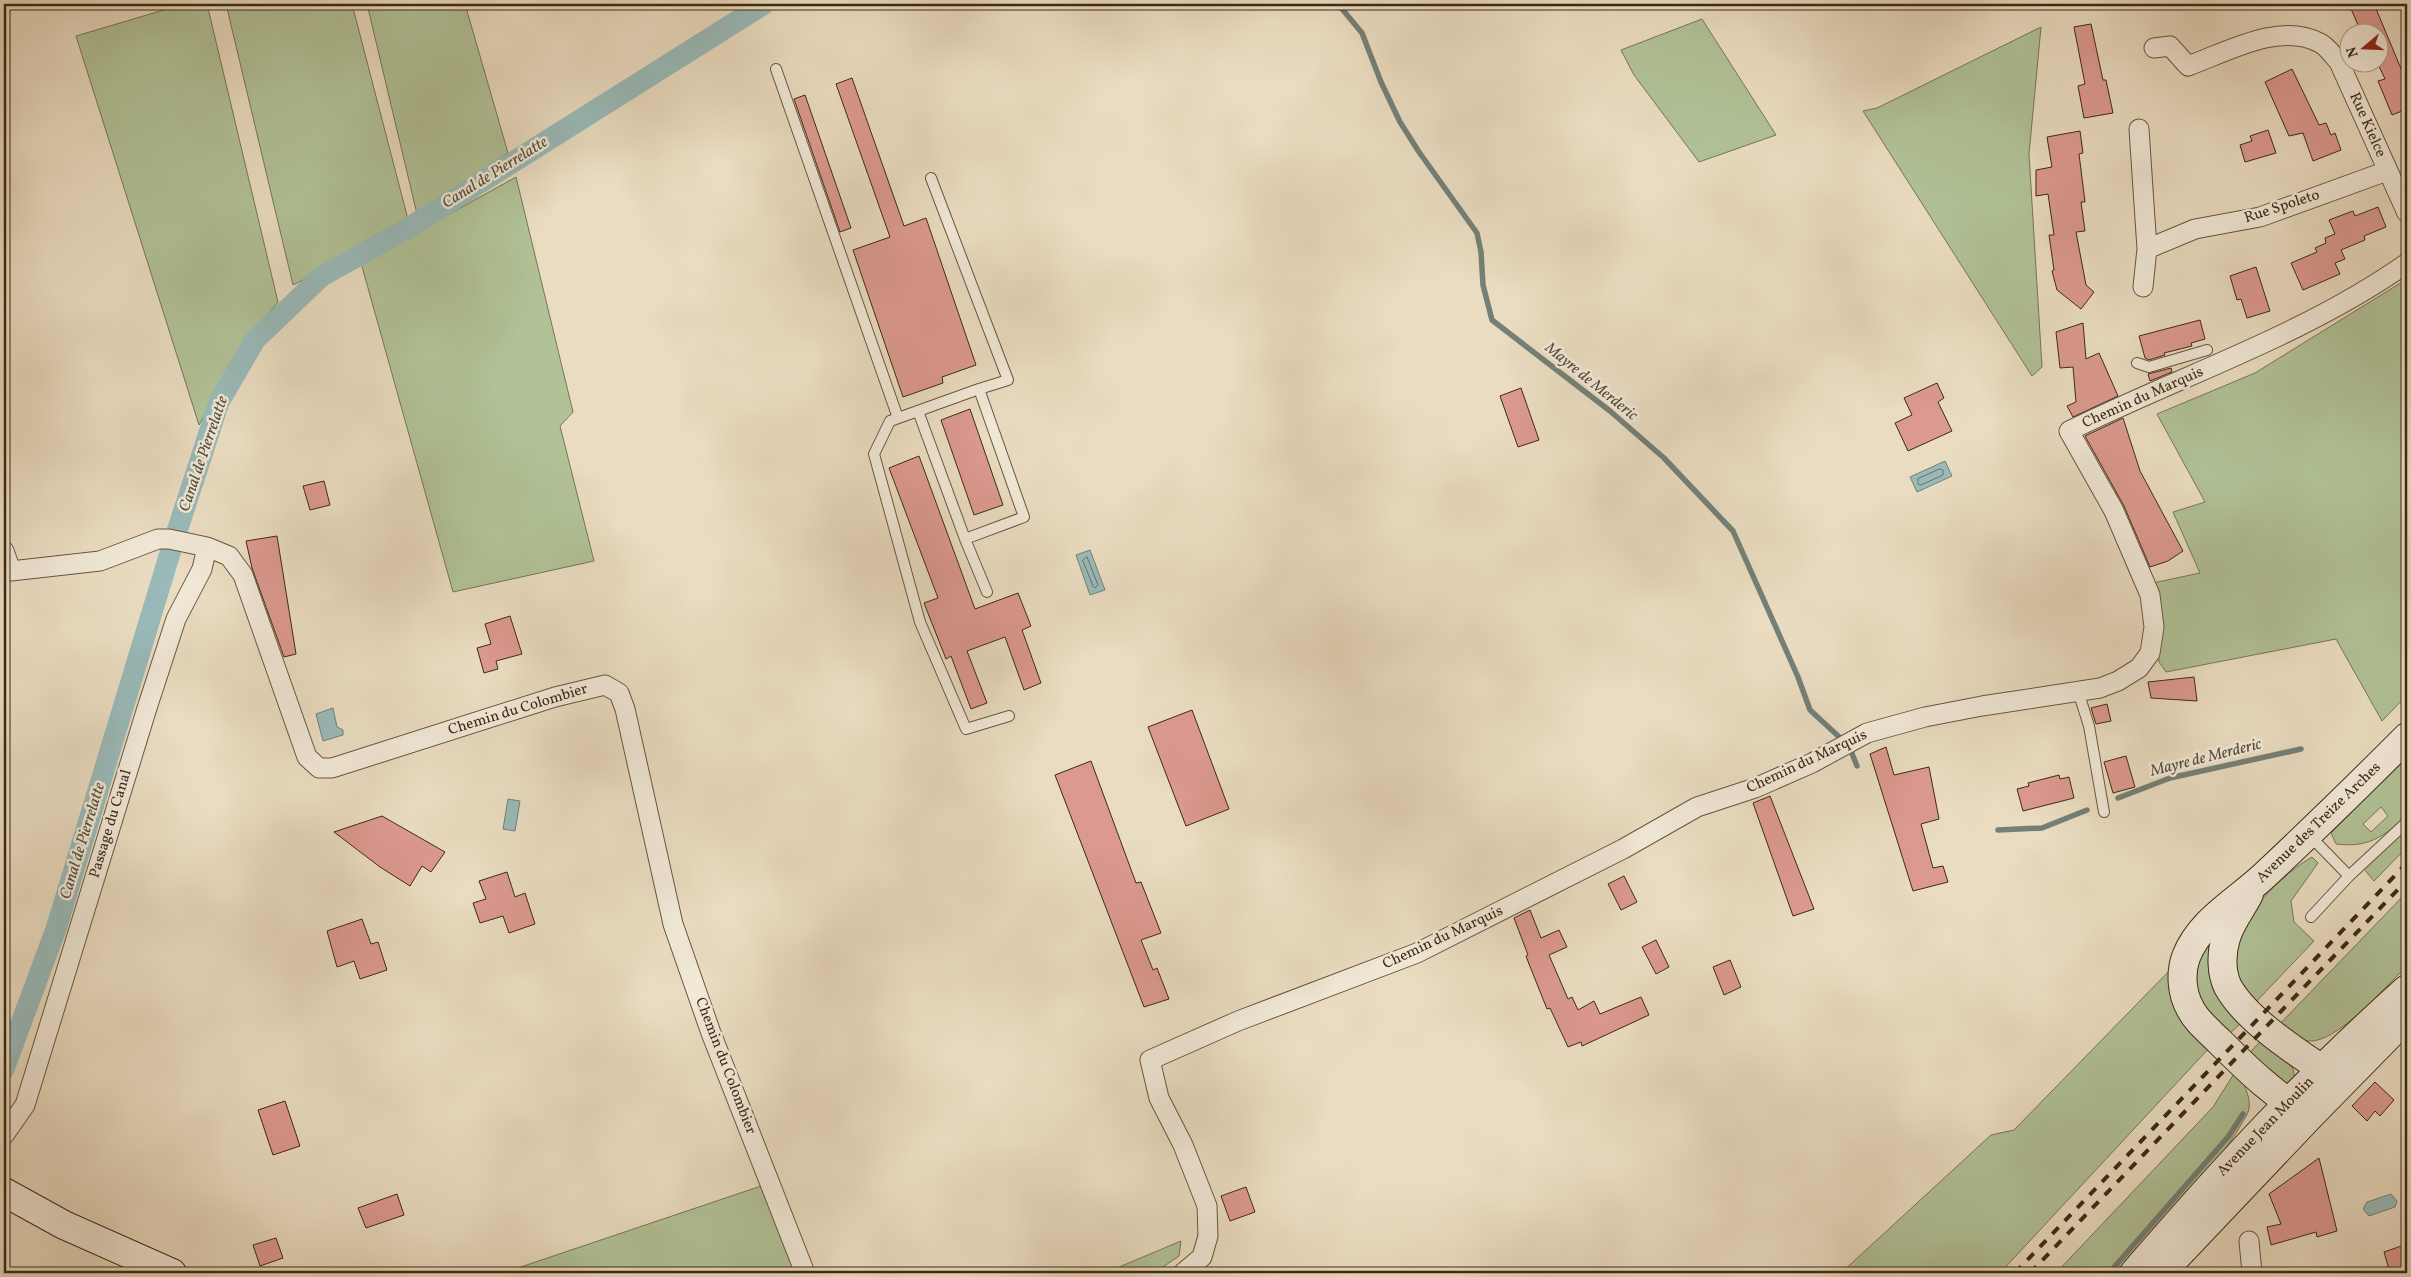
<svg xmlns="http://www.w3.org/2000/svg" width="2411" height="1277" font-family="Vollkorn,serif">
  <style>
    .green { fill: #b1c297; stroke: #767655; fill-rule: evenodd }
    .water { fill: #99bab9; stroke: #748077 }
    .lines { fill: none; stroke-linecap: round; stroke-linejoin: round }
    .shore { stroke: #6a7266; stroke-width: 1 }
    .stream { stroke: #748077; stroke-width: 5.5 }
    .canal { stroke: #99bab9; stroke-width: 21 }
    .building { fill: #dc9990; stroke: #3c2a13 }
    .lane-casing { stroke: #68563e; stroke-width: 12 }
    .street-casing { stroke: #68563e; stroke-width: 21 }
    .secondary-casing { stroke: #3c2a13; stroke-width: 30 }
    .lane { stroke: #f1e8d7; stroke-width: 10 }
    .street { stroke: #f1e8d7; stroke-width: 19 }
    .secondary { stroke: #f1e8d7; stroke-width: 28 }
    .rail { stroke: #3c2a13; stroke-width: 4; stroke-dasharray: 9 9; stroke-linecap: butt }
    .labels { text-anchor: middle; dominant-baseline: central; stroke-width: 5; stroke-linejoin: round; paint-order: stroke }
    .street-label { font-size: 15px; fill: #3c2a13; stroke: #f1e8d7 }
    .water-label { font-size: 16px; font-style: italic; fill: #534e3c; stroke: #f1e8d7 }
  </style>
  <rect width="100%" height="100%" fill="#eadcc1"/>
  <filter id="stains"><feTurbulence type="fractalNoise" baseFrequency=".004" numOctaves="4"/><feColorMatrix values="0 0 0 0 .2 0 0 0 0 .09 0 0 0 0 .02 0 0 0 .5 -.17"/></filter>
  <radialGradient id="worn" r=".72"><stop offset=".6" stop-color="#630" stop-opacity="0"/><stop offset="1" stop-color="#630" stop-opacity=".3"/></radialGradient>
  <path class="green" d="M184 4H207L278 302 247 339 199 425 76 36Z
    M226 4H352L410 227 293 285Z
    M367 4H465L508 153 417 214Z
    M1702 19 1776 135 1699 162 1634 75 1621 50Z
    M2041 27 2029 154 2042 367 2032 376 1863 111 1877 108Z
    M516 177 573 412 560 426 594 561 453 592 361 263Z
    M2407 279V695L2382 721 2336 639 2166 672 2159 662 2153 583 2200 573 2173 512 2205 502 2157 414 2255 373Z
    M2407 756V816C2383 837 2368 848 2336 844L2331 833ZM2381 807 2388 816 2371 832 2363 824Z
    M2407 829V847L2374 881 2364 869Z
    M2312 857 2318 863 2291 901 2294 922 2314 941 2253 1005C2243 996 2242 988 2238 975 2237 969 2234 963 2233 956 2231 922 2285 872 2312 857Z
    M2407 892V958L2404 969C2384 988 2337 1043 2309 1041 2297 1040 2286 1033 2276 1028Z
    M2223 924 2246 1018 2224 1039 2196 999 2194 957Z
    M2172 968 2211 1046 2000 1273H1841L1991 1135 2014 1130Z
    M2266 1035 2293 1069 2295 1079 2288 1085 2244 1059Z
    M2237 1069C2242 1081 2251 1095 2249 1109 2248 1114 2244 1119 2242 1123 2213 1174 2157 1230 2116 1273H2056L2213 1107Z
    M764 1185 797 1273H503Z
    M1181 1241 1179 1256 1154 1273H1105Z"/>
  <path class="water" d="M1945 461 1952 476 1917 492 1910 477Z
    M1090 550 1105 590 1090 595 1076 555Z
    M333 708 337 727 343 730V735L323 741 316 714Z
    M508 799 520 801 515 831 503 829Z
    M2391 1194 2397 1201 2395 1207 2369 1216 2363 1209 2367 1202Z"/>
  <g class="lines">
    <path class="shore" d="M1940 469 1943 470V475L1921 485 1918 484V479Z
      M1087 557 1098 585 1095 588 1093 586 1083 561Z"/>
    <path class="stream" d="M1338 4 1362 33 1381 82 1400 122 1419 152 1477 233 1481 252 1483 285 1492 320 1610 411 1664 458 1733 531 1798 677 1810 710 1849 746 1857 766
      M2118 798 2170 778 2301 749
      M1998 830 2042 828 2087 810
      M2109 1273 2228 1137 2243 1114"/>
    <path class="canal" d="M4 1069 56 929 170 553 219 402 255 340 322 276 410 227 764 4"/>
  </g>
  <path class="building" d="M2349 4H2374L2407 83V109L2392 115 2378 81 2385 79 2378 64V32H2361Z
    M2091 24 2103 80H2106L2113 113 2084 118 2078 86 2085 84 2074 27Z
    M2292 69 2319 125 2326 123 2331 135 2335 133 2341 150 2313 161 2303 133 2289 136 2265 82Z
    M852 78 904 226 926 218 976 365 942 377 943 383 903 397 853 250 890 237 836 84Z
    M805 95 851 228 840 232 794 99Z
    M2268 130 2276 153 2245 162 2240 145 2252 141 2250 136Z
    M2080 131 2083 153 2079 154 2085 202H2081L2085 231 2076 232 2086 285 2094 292 2081 309 2057 290 2052 271 2054 270 2049 235H2054L2048 194 2036 196V170L2052 167 2047 137Z
    M2378 207 2386 227 2364 236 2365 240 2341 250 2345 259 2335 263 2340 274 2303 290 2291 263 2317 252 2315 248 2326 243 2325 238 2335 234 2329 220 2353 211 2355 216Z
    M2256 267 2270 311 2247 318 2241 299 2237 300 2230 276Z
    M2200 320 2205 339 2191 343 2192 346 2164 353 2165 355 2149 360 2145 358 2139 336Z
    M2083 323 2086 359 2099 353 2118 396 2073 417 2067 406 2076 402 2073 367 2060 368 2056 332Z
    M2171 368 2172 372 2150 381 2148 374Z
    M1937 383 1944 398 1938 402 1952 431 1908 451 1895 423 1912 415 1904 398Z
    M1521 388 1539 440 1518 447 1500 396Z
    M970 409 1003 505 974 515 941 420Z
    M2123 418 2140 471 2183 551 2168 561 2150 567 2124 506 2085 436Z
    M919 456 975 609 1018 593 1031 626 1022 630 1041 683 1024 690 1005 637 967 651 987 703 971 709 951 656 946 659 924 603 938 598 889 468Z
    M324 481 330 505 310 510 303 486Z
    M277 536 296 654 284 657 252 568 246 541Z
    M510 616 522 654 496 661 498 669 484 673 477 648 491 644 485 624Z
    M2194 677 2197 701 2151 698 2148 682Z
    M2107 704 2111 721 2096 724 2091 708Z
    M1192 710 1229 809 1186 826 1148 727Z
    M1886 747 1894 775 1929 767 1939 819 1921 824 1933 868 1943 866 1948 882 1913 891 1870 754Z
    M2126 756 2135 787 2113 793 2104 762Z
    M1091 761 1136 883 1141 882 1161 933 1141 940 1153 970 1157 968 1169 999 1144 1007 1055 775Z
    M2059 775 2060 779 2069 777 2074 798 2023 811 2017 789 2029 786 2028 783Z
    M1770 796 1814 909 1793 916 1753 803Z
    M382 816 445 852 431 872 422 866 410 886 380 867 334 832Z
    M507 872 515 897 525 893 535 924 509 933 503 916 480 923 473 903 486 899 479 881Z
    M1624 876 1637 902 1621 910 1608 884Z
    M1530 910 1541 938 1559 930 1567 947 1549 955 1568 999 1572 997 1578 1010 1594 1001 1600 1014 1641 997 1649 1015 1582 1046 1581 1042 1568 1047 1550 1008 1547 1009 1529 964 1526 956 1528 955 1514 918Z
    M362 919 371 944 378 942 387 970 360 979 354 961 337 967 327 931Z
    M1656 940 1669 967 1656 974 1642 947Z
    M1730 960 1741 987 1724 995 1713 967Z
    M2375 1082 2394 1100 2380 1116 2375 1111 2367 1121 2352 1106Z
    M285 1101 300 1146 273 1155 258 1110Z
    M2319 1158 2337 1231 2317 1237 2316 1232 2271 1245 2267 1227 2281 1224 2269 1194Z
    M1246 1187 1255 1212 1230 1221 1221 1196Z
    M397 1194 404 1215 366 1228 358 1208Z
    M276 1238 283 1258 260 1266 253 1245Z
    M2407 1244V1273H2390L2384 1252Z"/>
  <g class="lines">
    <g class="lane-casing">
      <path id="lane" d="M776 69 898 418
        M931 178 1008 380 979 389
        M2137 363 2149 367 2207 350
        M918 411 965 539
        M987 592 965 539 1024 517 979 389 890 421 874 454 920 622 966 729 1009 716
        M2078 691 2089 726 2104 812
        M2309 835 2349 876 2311 917
        M2349 876 2407 822"/>
    </g>
    <g class="street-casing">
      <path id="street" d="M2154 48 2170 46 2188 66C2227 52 2280 21 2320 43 2327 46 2333 56 2339 62L2407 213
        M2139 129 2147 249 2143 287
        M2147 249 2195 229 2260 217 2387 171
        M4 551 11 571 100 561 158 539H169L207 547 229 556 243 575 307 757 319 768H332L555 697 605 685 619 693 625 709 673 924 711 1033 805 1273
        M4 1135 25 1105 147 708 176 619 202 569 207 547
        M2249 1241 2252 1273
        M1183 1273 1202 1257 1208 1236 1207 1206 1183 1145 1159 1098 1150 1060 1238 1021 1417 953 1623 849 1697 807 1755 788 1812 763 1867 733 1925 717 1982 706 2100 688 2118 681 2139 668 2150 653 2154 627 2150 595 2114 511 2069 431C2182 375 2303 336 2407 263"/>
    </g>
    <g class="secondary-casing">
      <path id="secondary" d="M2249 894C2242 908 2230 923 2226 938 2221 953 2221 973 2228 987 2246 1019 2292 1049 2323 1070
        M2310 1116C2275 1096 2248 1070 2220 1042 2210 1032 2196 1021 2190 1008 2182 994 2180 973 2186 957 2200 920 2239 900 2266 874 2314 829 2361 783 2407 737
        M4 1192 64 1225 172 1273
        M2134 1273C2220 1173 2308 1077 2407 989
        M2161 1273 2310 1116 2407 1017"/>
    </g>
    <use href="#lane" class="lane"/>
    <use href="#street" class="street"/>
    <use href="#secondary" class="secondary"/>
    <path class="rail" d="M2015 1273 2407 863
      M2030 1273 2407 880"/>
  </g>
  <g class="labels">
    <g class="street-label">
      <text transform="translate(2367 125) rotate(66)">Rue Kielce</text>
      <text transform="translate(2282 207) rotate(-18)">Rue Spoleto</text>
      <text transform="translate(2143 398) rotate(-24)">Chemin du Marquis</text>
      <text transform="translate(518 710) rotate(-17)">Chemin du Colombier</text>
      <text transform="translate(1807 762) rotate(-25)">Chemin du Marquis</text>
      <text transform="translate(2319 823) rotate(-44)">Avenue des Treize Arches</text>
      <text transform="translate(111 824) rotate(-73)">Passage du Canal</text>
      <text transform="translate(1443 938) rotate(-25)">Chemin du Marquis</text>
      <text transform="translate(725 1066) rotate(69)">Chemin du Colombier</text>
      <text transform="translate(2266 1127) rotate(-46)">Avenue Jean Moulin</text>
    </g>
    <g class="water-label">
      <text transform="translate(495 173) rotate(-32)">Canal de Pierrelatte</text>
      <text transform="translate(1591 382) rotate(39)">Mayre de Merderic</text>
      <text transform="translate(204 454) rotate(-71)">Canal de Pierrelatte</text>
      <text transform="translate(2206 758) rotate(-14)">Mayre de Merderic</text>
      <text transform="translate(83 841) rotate(-73)">Canal de Pierrelatte</text>
    </g>
  </g>
  <rect width="2411" height="1277" fill="none" stroke="#eadcc1" stroke-width="20"/>
  <rect x="5" y="5" width="2401" height="1267" fill="none" stroke="#3c2a13" stroke-width="2.5"/>
  <rect x="10" y="10" width="2391" height="1257" fill="none" stroke="#3c2a13"/>
  <g transform="translate(2364 48) rotate(251)"><circle r="24" fill="#f1e8d7" stroke="#a99c89"/>
  <path d="M0-4L9 19L0 12L-9 19Z" fill="#8f2418"/>
  <text y="-8" font-size="14" font-weight="bold" text-anchor="middle" fill="#3c2a13">N</text>
  </g>
  <rect width="100%" height="100%" filter="url(#stains)"/>
  <rect width="100%" height="100%" fill="url(#worn)"/>
</svg>
